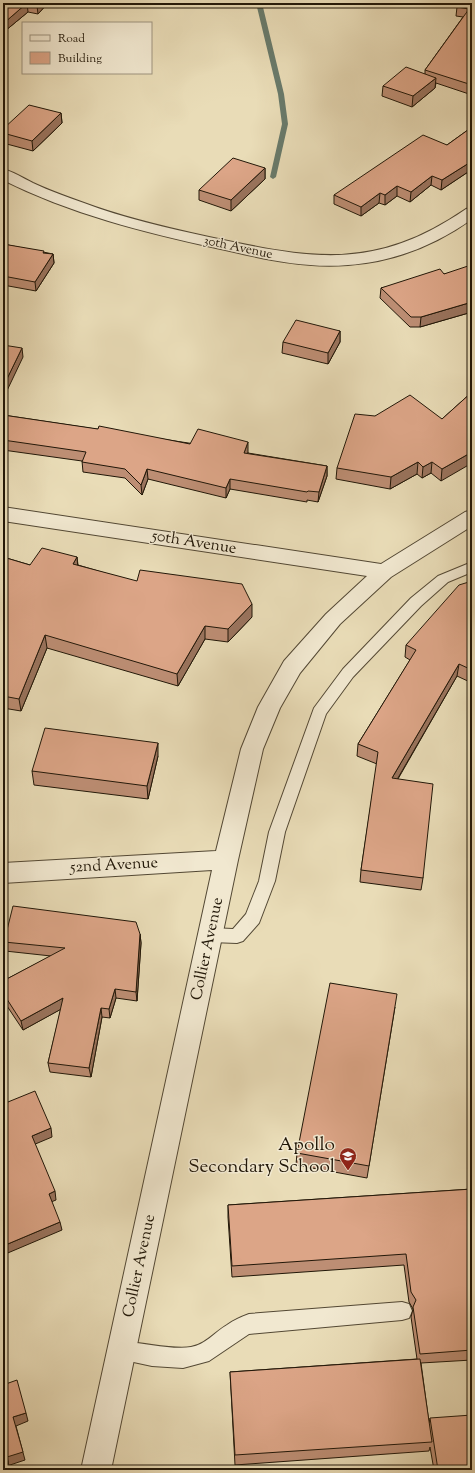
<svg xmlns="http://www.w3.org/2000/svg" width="475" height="1473" font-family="'Sorts Mill Goudy',serif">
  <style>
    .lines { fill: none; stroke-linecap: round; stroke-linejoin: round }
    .stream { fill: #687a6b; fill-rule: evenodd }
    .lane-casing { stroke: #534834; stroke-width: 2 }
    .street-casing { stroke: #534834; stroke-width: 2 }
    .lane { fill: #f1e8d0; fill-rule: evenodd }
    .street { fill: #f1e8d0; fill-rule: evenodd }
    .wall { fill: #bd8e74; stroke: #211708 }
    .shaded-wall { fill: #9a745e; stroke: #211708 }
    .building { fill: #dca587; stroke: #211708 }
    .labels { text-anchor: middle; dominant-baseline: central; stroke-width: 3; stroke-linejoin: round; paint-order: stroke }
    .far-street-label { font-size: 13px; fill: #211708; stroke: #f1e8d0 }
    .street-label { font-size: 16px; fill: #211708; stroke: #f1e8d0 }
    .near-poi-label { font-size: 19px; fill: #211708; stroke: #f1e8d0; text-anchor: end }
  </style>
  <rect width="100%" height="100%" fill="#e9dcb7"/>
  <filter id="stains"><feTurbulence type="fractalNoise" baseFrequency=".005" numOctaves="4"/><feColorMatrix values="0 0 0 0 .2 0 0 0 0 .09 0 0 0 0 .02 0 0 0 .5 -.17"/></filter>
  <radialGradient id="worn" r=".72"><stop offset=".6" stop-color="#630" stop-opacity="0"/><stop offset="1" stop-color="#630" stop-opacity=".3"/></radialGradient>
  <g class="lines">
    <path class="stream" d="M256 3H262L284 94 288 124 276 177 273 179 270 177 282 124 278 94Z"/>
    <g class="lane-casing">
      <path id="lane" d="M472 562V572L448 582 421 606 353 677 326 714 285 832 275 881 259 923 243 941 237 943 211 942 205 940 203 935 205 930 211 928 233 929 246 914 259 881 269 832 314 708 343 669 411 598 438 576Z
        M402 1302 409 1304 412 1311 409 1318 402 1320 249 1334 209 1361 183 1368 152 1366 115 1358 112 1351 115 1344C131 1338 168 1351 191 1347 205 1345 215 1332 227 1325 234 1320 241 1317 249 1314Z"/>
    </g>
    <g class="street-casing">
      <path id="street" d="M3 169C14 172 23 178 33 183 50 191 67 197 84 203 124 218 167 228 209 237 312 259 374 272 466 209L472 207V219C436 245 393 262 348 265 304 269 260 258 216 248 143 232 71 214 3 180Z
        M3 507 381 564 465 512 472 510V526L391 577 340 624 300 673 280 708 263 749 238 860 111 1470H81L212 870 3 883V863L216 851 241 749 258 707 284 661 326 614 367 576 3 521Z"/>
    </g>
    <use href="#lane" class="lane"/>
    <use href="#street" class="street"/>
  </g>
  <path class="wall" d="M3 3H48L38 14 28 12 5 31H3Z
    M472 3V95L436 83 435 88 412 107 382 96 383 86 425 74V70L463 17 456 16 457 7Z
    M61 113 62 123 33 151 3 143V129Z
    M472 127V174L468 172 441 190 431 185 410 202 397 196 385 205 379 203 361 216 334 204V195L447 145Z
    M265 168V179L231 211 199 200V190Z
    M3 244 53 254 54 263 36 291 3 285Z
    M472 269V312L420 327H410L380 298 381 288 444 274Z
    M340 331V342L328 364 282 353 283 342Z
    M472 392 441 481 431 473 422 478 417 474 390 489 336 479 337 468 375 416 442 419Z
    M3 415 248 452V453L327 466V476L318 502 307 500V502L230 489 226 498 148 479 142 495 125 478 83 472 82 461 3 450Z
    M3 557 30 565 77 557 78 565 252 617 228 642 205 639 178 686 47 648 21 711 3 708Z
    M472 581V683L457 676 398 779 423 878 421 890 360 882 361 870 377 764 357 756 358 744 410 660 405 657 406 645Z
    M158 756 148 799 34 785 32 771Z
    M472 915V933L468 930 470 917Z
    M140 934 141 943 137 1001 116 998 110 1018 102 1017 91 1077 50 1072 48 1063 61 1009 23 1030 3 1000V981L51 956 5 951 4 942Z
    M395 1007 367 1178 296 1165 297 1153Z
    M472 1189V1360L421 1363 429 1423 430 1418 472 1470H434L430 1447 429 1451 235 1465 230 1372 417 1359 411 1317 413 1309 409 1302 404 1265 232 1277 228 1217V1205Z"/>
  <path class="shaded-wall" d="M27 3 28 12 5 31 4 23Z
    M39 3H48L38 14 37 6Z
    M436 78 435 88 412 107 413 96Z
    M61 113 62 123 33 151 32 141Z
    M469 163 468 172 441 190 442 180Z
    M265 168V179L231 211V200Z
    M432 176 431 185 410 202 411 192Z
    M397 186V196L385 205V195Z
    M380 193 379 203 361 216V207Z
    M53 254 54 263 36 291 35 282Z
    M472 302V312L420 327 421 317Z
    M340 331V342L328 364V353Z
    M22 348 23 357 3 399V387Z
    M248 442V452L244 462V453Z
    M472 452V463L441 481 442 469Z
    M418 462 417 474 390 489 391 477Z
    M432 462 431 473 422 478 423 467Z
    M327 466V476L318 502 319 492Z
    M147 469 148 479 142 495 141 485Z
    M230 479V489L226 498V488Z
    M77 557 78 570 73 564Z
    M252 604V617L228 642V629Z
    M205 626V639L178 686 177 674Z
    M45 635 47 648 21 711 19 699Z
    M459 664 457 676 391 790 392 778Z
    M158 743V756L148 799 147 786Z
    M140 934 141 943 137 1001 136 992Z
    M115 989 116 998 110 1018 109 1009Z
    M63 998 65 1007 23 1030 21 1021Z
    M101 1008 102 1017 91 1077 89 1068Z
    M51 1128 52 1137 33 1145 32 1136Z
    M55 1191 56 1200 51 1202 49 1194Z
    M60 1222 62 1230 3 1255V1246Z
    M26 1413 28 1421 16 1426 25 1460 10 1465 11 1470H10L7 1457 13 1417Z"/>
  <path class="building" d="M3 3H39L37 6 27 3 4 23 3 22Z
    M459 3H472V85L425 70 469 9 457 7Z
    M406 67 436 78 413 96 383 86Z
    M29 105 61 113 32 141 3 133V129Z
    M472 127V164L469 163 442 180 432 176 411 192 397 186 385 195 380 193 361 207 334 195 423 135 447 145Z
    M233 158 265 168 231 200 199 190Z
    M3 244 44 251 43 253 53 254 35 282 3 276Z
    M468 266 472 269V302L421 317H411L381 288 440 269 444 274Z
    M296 320 340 331 328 353 283 342Z
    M3 345 22 348 3 387Z
    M472 392V452L442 469 432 462 423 467 418 462 391 477 337 468 355 414 375 416 410 395 442 419Z
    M3 415 98 429 99 426 190 444 198 429 248 442 244 453 327 466 319 492 308 491 307 492 230 479 226 488 147 469 141 485 125 469 82 462 86 452 3 440Z
    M42 548 77 557 73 564 137 581 140 570 242 584 252 604 228 629 205 626 177 674 45 635 19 699 3 696V557L30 565Z
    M472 581V670L459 664 392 778 433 784 423 878 361 870 378 752 358 744 416 650 406 645 459 585Z
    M45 728 158 743 147 786 32 771Z
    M13 906 136 922 140 934 136 992 115 989 109 1009 101 1008 89 1068 48 1063 63 998 21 1021 3 993V981L65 948 4 942Z
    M330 983 397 994 369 1166 297 1153Z
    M35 1091 51 1128 32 1136 55 1191 49 1194 60 1222 3 1246V1104Z
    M472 1189V1350L420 1354 413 1307 416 1300 411 1292 406 1254 232 1266 228 1205Z
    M420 1359 432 1442 235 1455 230 1372Z
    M17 1380 26 1413 13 1417 23 1452 7 1457 10 1470H3V1385Z
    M472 1415V1470H438L430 1418Z"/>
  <defs>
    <g id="school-pin" transform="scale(0.9)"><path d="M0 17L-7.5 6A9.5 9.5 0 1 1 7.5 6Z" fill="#8f2418" stroke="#f1e8d0"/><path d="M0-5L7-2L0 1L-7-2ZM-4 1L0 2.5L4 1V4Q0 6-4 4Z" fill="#fff"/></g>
  </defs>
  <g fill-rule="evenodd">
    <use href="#school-pin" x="348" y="1156"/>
  </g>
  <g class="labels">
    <g class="far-street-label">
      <text transform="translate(238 248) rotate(12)">30th Avenue</text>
    </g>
    <g class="street-label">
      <text transform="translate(194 543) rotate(9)">50th Avenue</text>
      <text transform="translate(114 866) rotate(-3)">52nd Avenue</text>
      <text transform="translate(208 949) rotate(-78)">Collier Avenue</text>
      <text transform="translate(140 1266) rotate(-78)">Collier Avenue</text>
    </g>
    <g class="near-poi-label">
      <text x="335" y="1145">Apollo<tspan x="335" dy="22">Secondary School</tspan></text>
    </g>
  </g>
  <rect width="475" height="1473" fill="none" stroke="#e9dcb7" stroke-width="16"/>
  <rect x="4" y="4" width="467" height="1465" fill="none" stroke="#211708" stroke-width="2"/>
  <rect x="8" y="8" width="459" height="1457" fill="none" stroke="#211708"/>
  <rect x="22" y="22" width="130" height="52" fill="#f1e8d0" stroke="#9e9480"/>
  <rect x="30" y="35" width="20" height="6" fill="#f1e8d0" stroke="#9e9480"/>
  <text x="58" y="42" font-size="12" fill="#211708">Road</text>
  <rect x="30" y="52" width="20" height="12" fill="#dca587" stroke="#9e9480"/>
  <text x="58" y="62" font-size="12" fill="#211708">Building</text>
  <rect width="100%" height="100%" filter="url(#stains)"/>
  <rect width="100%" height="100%" fill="url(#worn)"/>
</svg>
